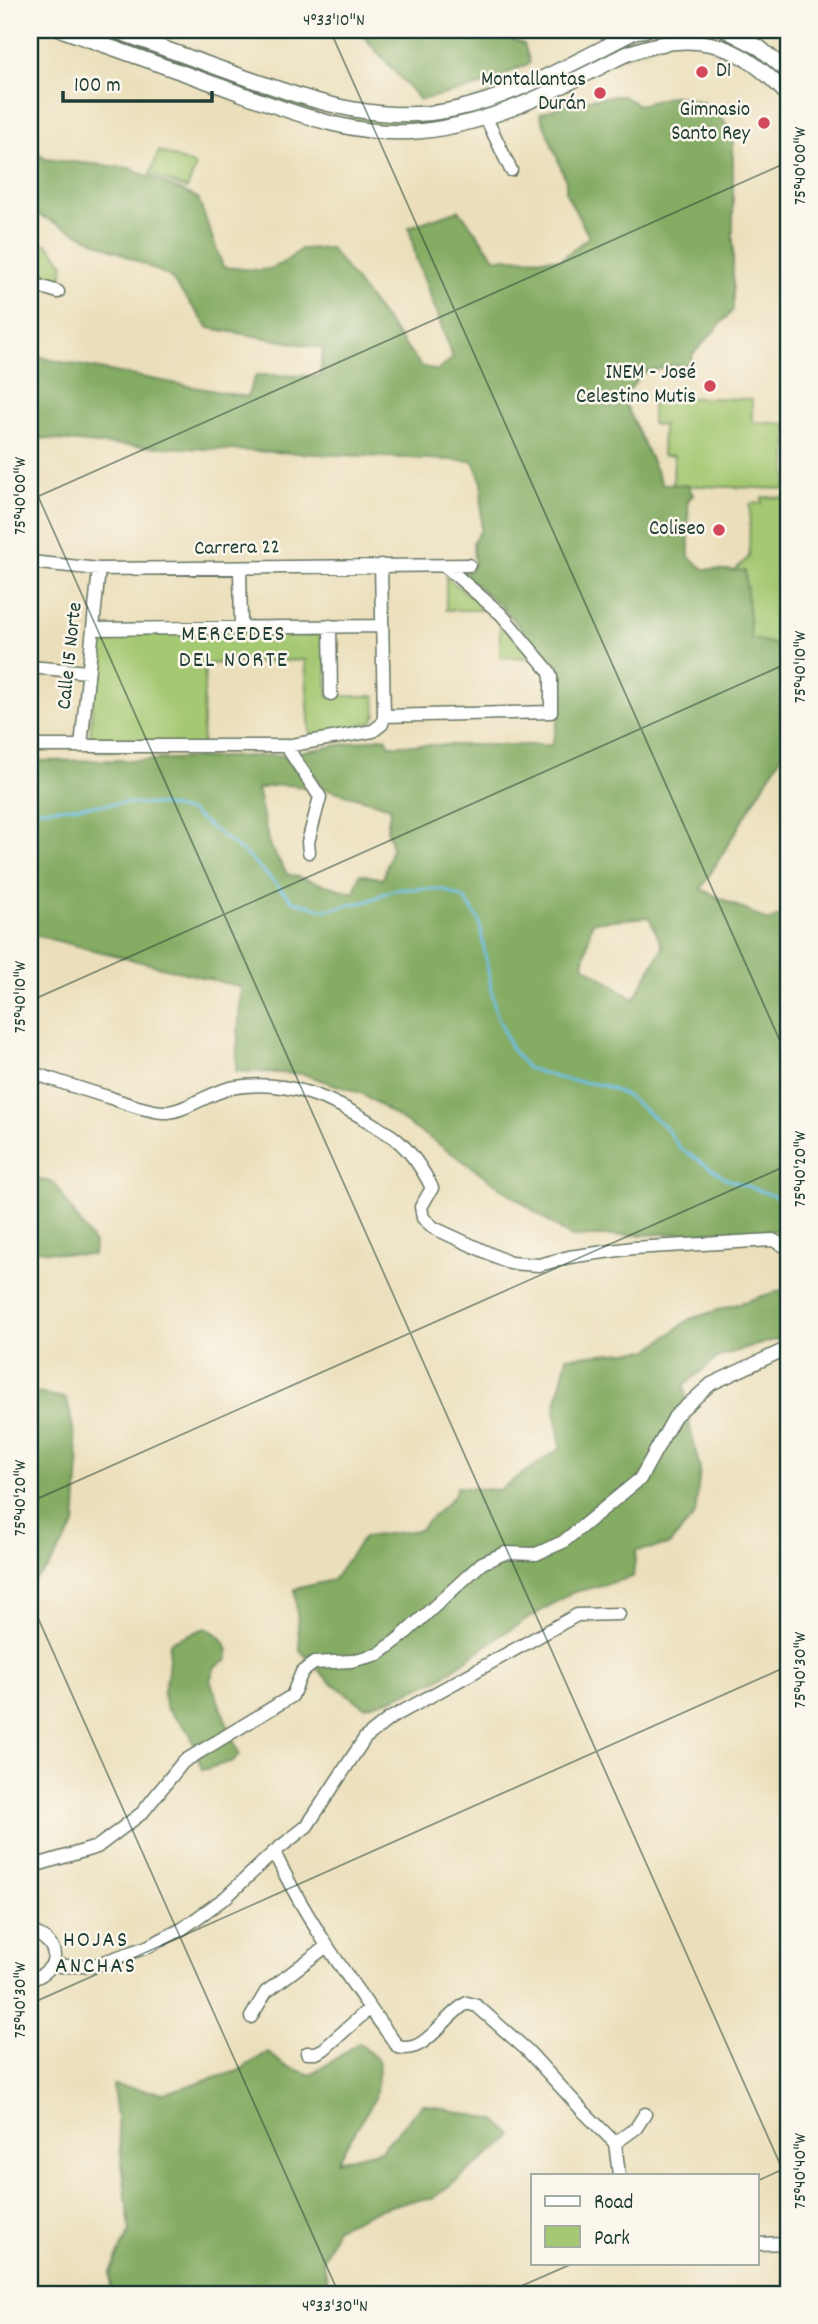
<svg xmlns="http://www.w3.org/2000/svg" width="818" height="2324" font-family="Dekko,sans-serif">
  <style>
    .green { fill: #a5c872; stroke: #628253; stroke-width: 2 }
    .forest { fill: #84ac64; stroke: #52744c; stroke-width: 2; fill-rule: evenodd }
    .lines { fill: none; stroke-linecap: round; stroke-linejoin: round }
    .stream { stroke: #6ec1ea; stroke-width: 2.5 }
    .minor-casing { stroke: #667663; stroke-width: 15 }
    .major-casing { stroke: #667663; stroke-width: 17 }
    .minor { stroke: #fff; stroke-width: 12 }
    .major { stroke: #fff; stroke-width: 14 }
    .ticks { fill: none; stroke: #1f3d34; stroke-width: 2; stroke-opacity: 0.45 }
    .poi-dot { fill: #d1495b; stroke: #fbf7ec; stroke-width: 2.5 }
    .labels { text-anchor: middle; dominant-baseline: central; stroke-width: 5; stroke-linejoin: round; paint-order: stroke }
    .poi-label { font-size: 21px; fill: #1f3d34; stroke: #fbf7ec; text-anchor: end }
    .street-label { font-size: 21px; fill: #1f3d34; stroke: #fbf7ec }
    .neighbourhood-label { font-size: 23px; letter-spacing: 2px; fill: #1f3d34; stroke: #fbf7ec }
    .neatline { fill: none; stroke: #1f3d34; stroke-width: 2.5 }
    .ticks-label { font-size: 18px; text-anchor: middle; fill: #1f3d34 }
  </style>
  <rect width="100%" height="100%" fill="#fbf7ec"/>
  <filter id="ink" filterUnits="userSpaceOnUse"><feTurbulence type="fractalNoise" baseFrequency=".0143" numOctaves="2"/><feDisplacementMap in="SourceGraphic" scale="14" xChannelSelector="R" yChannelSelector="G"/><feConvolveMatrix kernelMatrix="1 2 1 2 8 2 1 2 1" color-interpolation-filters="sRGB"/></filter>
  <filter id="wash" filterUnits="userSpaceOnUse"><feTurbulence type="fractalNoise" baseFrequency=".00686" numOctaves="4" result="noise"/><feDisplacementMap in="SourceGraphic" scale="28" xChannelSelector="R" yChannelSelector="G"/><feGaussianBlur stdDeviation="1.57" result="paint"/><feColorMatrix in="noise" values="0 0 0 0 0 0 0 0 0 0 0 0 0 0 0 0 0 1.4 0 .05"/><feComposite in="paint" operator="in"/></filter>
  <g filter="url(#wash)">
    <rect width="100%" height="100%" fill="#ebdfbb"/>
    <path class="green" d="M76 30H98L229 76 227 83Z
      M671 30H694L568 77 484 114 421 126H395L349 122 350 115 420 120 634 38Z
      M256 86 313 108 312 114 254 93Z
      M159 151 196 166 187 189 150 174Z
      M30 241 48 245 64 264 60 286 43 283 46 274 41 272 42 265 35 262 38 251 30 248Z
      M783 257H788V289H782Z
      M782 296H788L787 344H780Z
      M652 397 752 399V422L788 424 786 489 673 485 674 456 662 455 663 425 652 424Z
      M762 497 788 498V648L751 639 745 571H734L749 557 750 504 762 503Z
      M446 577 483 606 481 610H446Z
      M500 623 531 656 529 658 500 657Z
      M323 630 325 637 328 696H375L376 714 372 722 319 736 310 733 305 660 205 664 202 747 96 751 90 739 97 639 105 634Z"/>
    <path class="forest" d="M358 30H487L524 44 530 63 477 87 420 100Z
      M615 96H622L639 105 671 96 681 97 711 105 733 133V310L692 355 691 365H675L642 373 623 399 662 484 688 485 693 495 688 500 689 557 704 569 745 571 751 638 788 648V745L701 889 768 921 788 912V1230L571 1237 465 1162 363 1094 303 1074 236 1071 241 987 30 934V761L145 760 279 755 285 757 308 785 306 788C289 783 274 785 257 789L269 844 287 874 354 893 360 874 383 879 392 847 387 828 391 807 323 788 299 755 300 752 385 737 390 745H552L558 720 557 669 499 604 459 571H469L474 564 473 542 481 530 482 482 473 461 97 444 30 437V353L51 360 247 397 256 375 320 376 323 348 209 328 169 276 30 211V145L45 159 129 168 198 198 223 267C262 270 270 277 301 249L330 248 421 366 437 371 453 358 416 258 409 227 459 210 495 258 561 259 589 237 566 193V181L540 114 573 101ZM649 917 663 947 634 999 583 965 592 922Z
      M30 1177 54 1183 94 1244 93 1255 65 1254 30 1249Z
      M788 1288V1334L781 1338 720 1356 684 1385 690 1428 700 1469 695 1515 669 1545 636 1551 633 1577 571 1593 501 1635 439 1679 392 1699 365 1707 327 1679 300 1650 295 1589 333 1580 364 1537 419 1530 453 1497 457 1487 499 1490 561 1448 555 1409 567 1357 649 1350 690 1319Z
      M30 1392 65 1398 69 1407 79 1463 75 1525 48 1568 30 1583Z
      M205 1628C220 1634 229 1642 228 1659L215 1667 210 1680 239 1754 233 1761 202 1770 190 1733 167 1709 163 1695 168 1672 170 1642Z
      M359 2043 380 2062 375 2098 337 2161 381 2150 423 2104 496 2120 513 2136 432 2199 408 2201 377 2210 336 2228 323 2260 330 2294H111L110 2272 130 2230 113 2085 164 2093 238 2071 268 2052 285 2066 311 2075Z"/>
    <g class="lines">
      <path class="stream" d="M30 810 126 803 161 805 191 812 249 857 293 901 325 910 368 901 390 891 401 889H442L464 898 479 920 495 1010 511 1048 527 1068 562 1079 603 1085 627 1096 664 1126 680 1148 727 1179 788 1201"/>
    </g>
  </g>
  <g filter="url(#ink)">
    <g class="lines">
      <g class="minor-casing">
        <path id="minor" d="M486 118 511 170
          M30 283 58 292
          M30 562 99 569 469 565
          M240 569 241 627
          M330 626 331 694
          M94 629 382 626
          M30 667 88 672
          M384 716 551 712V677L549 671 501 614 445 566
          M30 746H286L373 731 382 724 384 716 381 565
          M81 746 99 569
          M286 746 320 797 308 842 309 852
          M30 1072C57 1081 84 1090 111 1098 127 1104 144 1110 162 1112 183 1114 212 1090 236 1087 288 1079 334 1099 376 1126 383 1131 392 1135 398 1141 412 1153 424 1172 432 1188L421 1207 423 1218 434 1228 510 1263 539 1265 569 1257 633 1248 773 1240 788 1248
          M274 1852C307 1922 353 1985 398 2047 426 2055 444 2015 467 2003L477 2006 528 2051 581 2109 615 2143 619 2175
          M30 1867 97 1847 142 1813 183 1762 292 1696 302 1672 314 1663 351 1661 379 1654 401 1637 482 1563 505 1553 536 1554 563 1542 640 1479 675 1416 711 1384 788 1348
          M30 1931C61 1942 63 1969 30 1980
          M53 1963 60 1966H92L147 1947 182 1929 226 1897 274 1852 307 1826 365 1738 389 1719 577 1615 619 1614
          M251 2017 266 1992 327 1946
          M307 2053H316L324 2049 370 2008
          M615 2143 636 2128 645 2114
          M757 2244 788 2243"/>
      </g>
      <g class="major-casing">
        <path id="major" d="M62 30C114 48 165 67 217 85 282 108 351 139 422 131 497 123 558 88 624 55 692 28 740 41 788 96
          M113 30C155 45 196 60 238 75 311 100 377 126 456 109 519 95 578 60 636 31L645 30
          M726 30 760 48 788 72"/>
      </g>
      <use href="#minor" class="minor"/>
      <use href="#major" class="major"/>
    </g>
  </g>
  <path class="ticks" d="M330 30 788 1059M30 478 788 2182M30 500 788 162M30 1001 788 663M30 1502 788 1165M30 1600 339 2294M30 2004 788 1666M757 2181 788 2167M503 2294 574 2263"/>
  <g class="poi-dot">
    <circle cx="702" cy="72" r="7"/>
    <circle cx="600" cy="93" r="7"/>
    <circle cx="764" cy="123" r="7"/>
    <circle cx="710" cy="386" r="7"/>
    <circle cx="719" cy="530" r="7"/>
  </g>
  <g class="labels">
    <g class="poi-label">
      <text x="716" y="72" text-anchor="start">D1</text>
      <text x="586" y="81">Montallantas<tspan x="586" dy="24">Durán</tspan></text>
      <text x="750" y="111">Gimnasio<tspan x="750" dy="24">Santo Rey</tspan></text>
      <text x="696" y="374">INEM - José<tspan x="696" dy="24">Celestino Mutis</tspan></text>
      <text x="705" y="530">Coliseo</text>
    </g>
    <g class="street-label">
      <text transform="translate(237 549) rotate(-1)">Carrera 22</text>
      <text transform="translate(71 656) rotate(-84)">Calle 15 Norte</text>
    </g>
    <g class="neighbourhood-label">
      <text x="234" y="635">MERCEDES<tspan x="234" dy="26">DEL NORTE</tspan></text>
      <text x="96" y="1941">HOJAS<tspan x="96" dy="26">ANCHAS</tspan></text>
    </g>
  </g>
  <rect width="818" height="2324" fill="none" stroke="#fbf7ec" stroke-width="77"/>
  <rect x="531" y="2174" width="228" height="91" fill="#fbf7ec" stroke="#a3ada2" stroke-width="2"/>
  <rect x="545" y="2196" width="35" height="10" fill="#ffffff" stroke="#a3ada2" stroke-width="2"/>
  <text x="594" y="2208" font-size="21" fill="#1f3d34">Road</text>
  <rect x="545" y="2226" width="35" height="21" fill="#a5c872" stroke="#a3ada2" stroke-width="2"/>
  <text x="594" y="2244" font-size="21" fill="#1f3d34">Park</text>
  <path d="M63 91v10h149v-10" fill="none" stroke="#1f3d34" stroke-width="3.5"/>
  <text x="74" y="91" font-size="21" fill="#1f3d34" stroke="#fbf7ec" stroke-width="5" paint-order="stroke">100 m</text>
  <rect x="38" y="38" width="742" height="2248" class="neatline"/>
  <g class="ticks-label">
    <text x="334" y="25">4°33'10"N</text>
    <text transform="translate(799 166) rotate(-90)" y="6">75°40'00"W</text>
    <text transform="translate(19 496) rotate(-90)" y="6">75°40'00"W</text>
    <text transform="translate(799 667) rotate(-90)" y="6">75°40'10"W</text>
    <text transform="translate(19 997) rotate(-90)" y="6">75°40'10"W</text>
    <text transform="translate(799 1169) rotate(-90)" y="6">75°40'20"W</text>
    <text transform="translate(19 1498) rotate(-90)" y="6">75°40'20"W</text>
    <text transform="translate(799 1670) rotate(-90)" y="6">75°40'30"W</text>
    <text transform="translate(19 2000) rotate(-90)" y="6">75°40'30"W</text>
    <text transform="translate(799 2171) rotate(-90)" y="6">75°40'40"W</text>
    <text x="335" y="2311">4°33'30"N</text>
  </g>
</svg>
